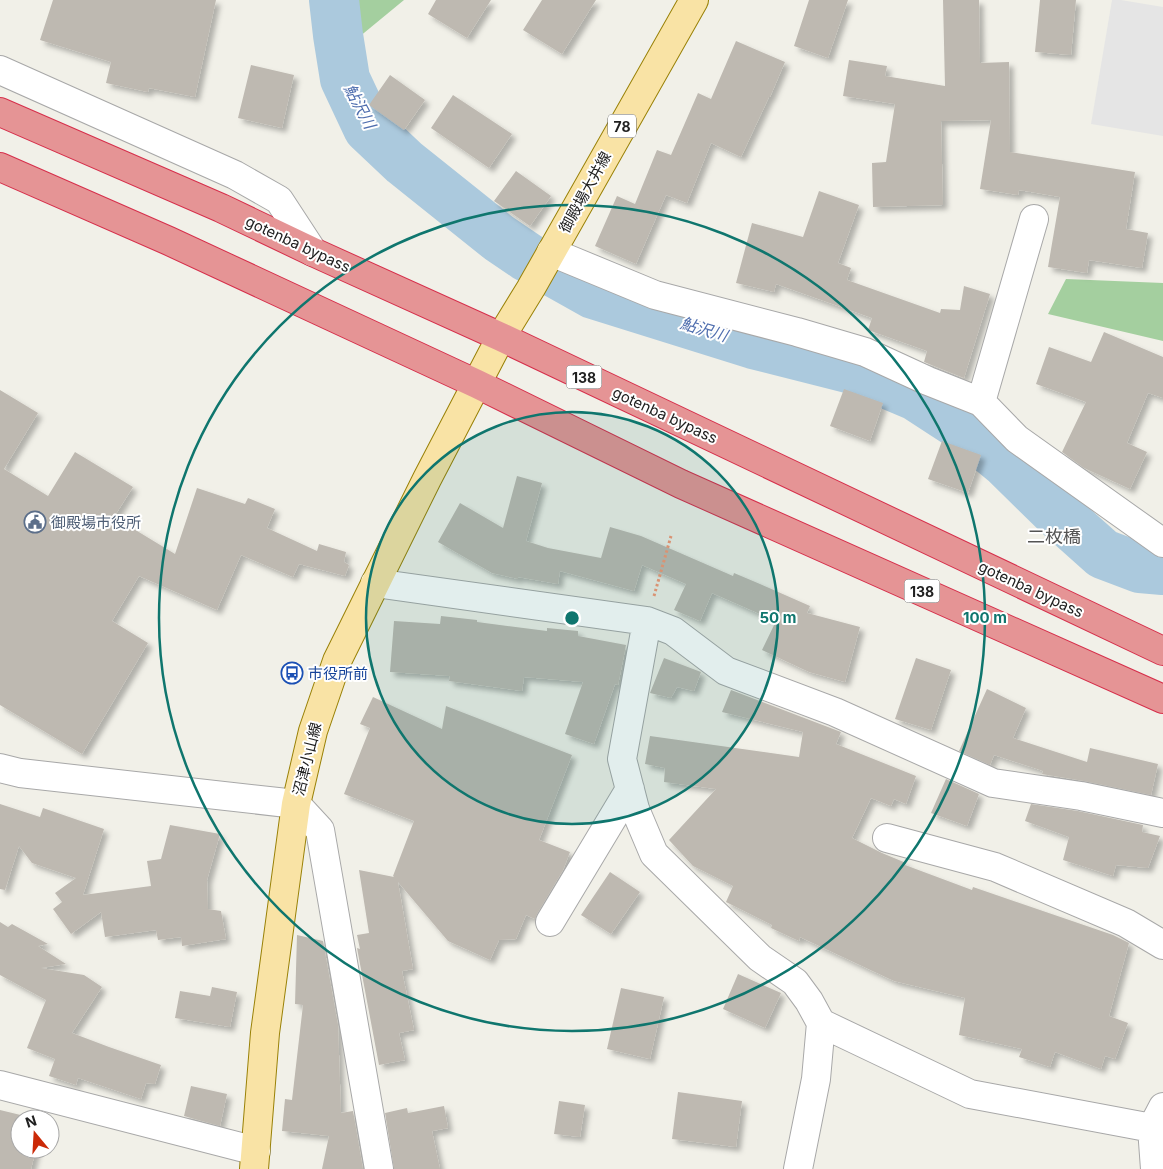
<svg xmlns="http://www.w3.org/2000/svg" width="1163" height="1169" font-family="Inter,'Noto Sans JP',sans-serif">
  <style>
    .forest { fill: #a4cf9f }
    .parking { fill: #e5e5e5 }
    .lines { fill: none; stroke-linecap: round; stroke-linejoin: round }
    .river { stroke: #abc9dd; stroke-width: 50 }
    .building { fill: #beb9b1; filter: url(#shadow) }
    .minor-casing { stroke: #a8a8a8; stroke-width: 30 }
    .major-casing { stroke: #998106; stroke-width: 30 }
    .highway-casing { stroke: #d62f4b; stroke-width: 30 }
    .path { stroke: #f59875; stroke-width: 3; stroke-dasharray: 2.5 2.5; stroke-linecap: butt }
    .minor { stroke: #fff; stroke-width: 28 }
    .major { stroke: #f9e3a5; stroke-width: 28 }
    .highway { stroke: #e59495; stroke-width: 28 }
    .ring { fill: none; stroke: #0f766e; stroke-width: 2.5 }
    .labels { text-anchor: middle; dominant-baseline: central; stroke-width: 4; stroke-linejoin: round; paint-order: stroke }
    .shield { fill: #fff; stroke: #646464; stroke-width: 1 }
    .shield-label { font-size: 14px; font-weight: bold; fill: #212121 }
    .street-label { font-size: 15px; fill: #212121; stroke: #fff }
    .service-label { font-size: 15px; fill: #4e5e75; stroke: #fff; text-anchor: start }
    .transit-label { font-size: 15px; fill: #164399; stroke: #fff; text-anchor: start }
    .water-label { font-size: 16px; font-style: italic; fill: #506faf; stroke: #fff }
    .quarter-label { font-size: 18px; fill: #545454; stroke: #fff }
    .centre { fill: #0f766e; stroke: #fff; stroke-width: 2.5 }
    .ring-label { font-size: 15px; text-anchor: middle; font-weight: bold; fill: #0f766e; stroke: #fff; stroke-width: 4; stroke-linejoin: round; paint-order: stroke }
  </style>
  <defs>
    <filter id="shadow"><feDropShadow dx="4.5" dy="4.5" stdDeviation="2.5" flood-color="#0004"/></filter>
  </defs>
  <rect width="100%" height="100%" fill="#f1f0e8"/>
  <path class="forest" d="M342 0H404L353 42Z
    M1066 279 1163 283V341L1048 314Z"/>
  <path class="parking" d="M1112 0H1121L1163 7V136L1091 124Z"/>
  <g class="lines">
    <path class="river" d="M334 0 338 35 345 79 368 128 404 162 499 238 527 257 593 294 753 344 852 369 916 396 959 424 1005 462 1056 512 1103 554 1140 568 1163 570"/>
  </g>
  <path class="building" d="M53 0H216L195 97 149 88 148 92 106 83 111 62 40 40Z
    M436 0H491L467 38 428 14Z
    M542 0H596L562 54 523 30Z
    M809 0H848L828 58 794 46Z
    M943 0H979L980 63 1009 62 1010 152 1135 172 1126 229 1148 233 1142 268 1089 260 1087 273 1048 267 1060 197 1019 190 1018 195 980 189 991 120 941 121 943 205 873 207 872 163 886 162 895 104 843 96 849 60 887 66 885 76 945 86Z
    M1040 0H1076L1071 55 1035 52Z
    M736 41 785 62 770 97H769L741 157 711 143 687 203 666 195 636 264 595 246 617 196 635 204 657 150 671 155 698 93 711 99Z
    M251 65 294 75 282 128 238 118Z
    M390 75 425 100 404 130 369 105Z
    M453 95 512 134 489 168 431 128Z
    M516 171 551 196 530 226 494 201Z
    M819 191 859 205 838 263 851 268 847 280 940 313 941 309 960 310 964 286 990 294 964 378 924 362 927 351 868 330 872 318 776 284 774 292 736 283 752 223 803 237Z
    M1104 332 1163 357V398L1148 393 1127 443 1147 452 1130 489 1084 468 1062 452 1086 402 1036 384 1049 347 1091 362Z
    M844 389 883 403 870 441 830 426Z
    M0 390 38 413 4 469 48 496 75 452 133 487 114 517 175 554 197 488 245 504 248 498 275 509 267 528 317 551 319 544 346 552 344 562 349 565 345 576 299 564 293 577 241 555 217 610 139 576 112 621 148 643 82 754 0 705Z
    M942 441 981 455 968 493 928 479Z
    M517 476 542 483 526 541 548 548 601 558 610 527 641 536 733 576 734 573 760 584 810 606 807 613 860 627 845 682 809 672 762 650 776 621 712 593 700 621 674 610 686 584 642 565 634 591 560 571 558 584 518 577V579L492 573 438 542 460 503 503 528Z
    M441 616 477 620V622L547 631V628L578 631V636L626 645 618 685 615 684 594 744 565 734 583 682 524 677 522 691 449 681 450 676 390 672 394 621 440 624Z
    M664 658 701 672 694 691 677 687 671 698 650 693Z
    M916 658 951 670 931 730 895 719Z
    M987 689 1026 708 1013 738 1087 762 1090 748 1158 764 1151 795 1084 781 1042 774 1043 771 994 755 990 765 959 751Z
    M731 690 841 732 836 744 916 776 906 804 894 799 891 806 871 798 852 838 882 853 906 863 905 865 972 890 973 887 1113 935 1129 943 1109 1016 1128 1023 1115 1059 1105 1056 1101 1069 1055 1052 1050 1067 1019 1057 1022 1049 959 1035 965 998 894 981 800 937 799 941 771 928 772 925 726 902 733 886 693 866 669 840 716 789 664 782 665 768 645 764 650 736 799 757 803 732 722 712Z
    M373 697 442 729 446 706 572 755 539 840 570 852 563 870 537 914 535 919 526 915 516 939 499 940 490 960 448 941 398 882 413 969 402 971 414 1030 399 1033 405 1060 379 1065 357 948 360 949 357 935 369 933 359 870 394 877 393 876 414 821 344 794 370 728 360 724Z
    M946 779 979 794 967 826 931 813Z
    M0 804 40 817 43 808 104 829 83 895 151 886 147 861 161 859 170 825 220 834 207 880 208 909 221 911 226 939 182 946 181 937 158 940 156 930 105 937 101 912 71 934 53 909 62 902 55 893 76 878 32 863 19 846 5 890 0 889Z
    M1031 804 1078 811 1143 825 1142 832 1160 836 1148 868 1116 865 1113 876 1063 860 1069 837 1025 821Z
    M610 872 640 892 611 934 581 915Z
    M0 922 8 927 12 924 48 944 38 946 66 964 41 968 84 975 102 987 72 1033 109 1047 161 1065 155 1084 146 1083 141 1099 78 1078 76 1085 49 1076 55 1059 27 1048 46 1000 0 975Z
    M297 935 323 941 338 1025 341 1113 353 1111 363 1169H322L329 1136 282 1131 285 1099 292 1100 303 1005 295 1004Z
    M738 974 781 993 765 1028 723 1009Z
    M212 987 237 992 230 1027 175 1018 180 991 210 996Z
    M621 988 664 997 650 1059 607 1049Z
    M191 1086 227 1094 220 1126 184 1116Z
    M678 1092 742 1101 736 1147 672 1139Z
    M559 1101 585 1105 580 1137 554 1134Z
    M444 1106 448 1128 432 1131 440 1169H394L385 1113 407 1108 408 1113Z
    M0 1110 37 1119H20V1149H36L31 1169H0Z"/>
  <g class="lines">
    <g class="minor-casing">
      <path id="minor" d="M0 70 235 175 279 200 313 252
        M551 252 655 295 797 332 865 352 928 381 981 402 1017 439 1163 543
        M981 402 1034 219
        M375 583 647 621 673 631 726 671 835 712 993 783 1081 796 1163 813
        M647 621 622 759 635 809 654 854 760 958 795 982 809 1001 821 1023 816 1079 798 1169
        M0 768 20 773 296 804 320 830 379 1169
        M887 838 995 867 1126 923 1163 945
        M550 922 630 789
        M821 1023 970 1094 1152 1128
        M0 1085 256 1151
        M1155 1169 1152 1128 1163 1107"/>
    </g>
    <g class="major-casing">
      <path id="major" d="M254 1169 265 1033 296 804 313 731 337 661 427 479 501 337 531 288 694 0"/>
    </g>
    <g class="highway-casing">
      <path id="highway" d="M0 112 221 208 313 252 501 337 1163 651
        M0 167 169 241 477 384 681 484 1163 699"/>
    </g>
    <path class="path" d="M654 596 671 536"/>
    <use href="#minor" class="minor"/>
    <use href="#major" class="major"/>
    <use href="#highway" class="highway"/>
  </g>
  <circle cx="572" cy="618" r="206" fill="#0f766e" fill-opacity=".12"/>
  <g class="ring">
    <circle cx="572" cy="618" r="206"/>
    <circle cx="572" cy="618" r="413"/>
  </g>
  <defs>
    <g id="civic-ring" transform="scale(1.125)"><circle r="9.5" fill="#fff" stroke="#5c6f8a" stroke-width="1.5"/><path d="M-.6-6.5H3V-4.5H.6V-3L4-1V1h2V6H-6V1h2V-1L-.6-3ZM-1.2 2.5V6h2.4V2.5Z" fill="#5c6f8a"/></g>
    <g id="bus-ring" transform="scale(1.125)"><circle r="9.5" fill="#fff" stroke="#1a4fb4" stroke-width="1.5"/><path d="M-5-6H5V4H4V6H2V4H-2V6H-4V4H-5ZM-3.5-4V0h7V-4ZM-3.5 1.2v1.5H-2V1.2ZM2 1.2v1.5H3.5V1.2Z" fill="#1a4fb4"/></g>
  </defs>
  <g fill-rule="evenodd">
    <use href="#civic-ring" x="35" y="522"/>
    <use href="#bus-ring" x="292" y="673"/>
  </g>
  <g class="labels">
    <g class="shield">
      <rect x="608" y="114.5" width="28" height="23" rx="4"/>
      <rect x="566.5" y="365.5" width="35" height="23" rx="4"/>
      <rect x="904.5" y="579.5" width="35" height="23" rx="4"/>
    </g>
    <g class="shield-label">
      <text x="622" y="126">78</text>
      <text x="584" y="377">138</text>
      <text x="922" y="591">138</text>
    </g>
    <g class="street-label">
      <text transform="translate(585 192) rotate(-61)">御殿場大井線</text>
      <text transform="translate(298 244) rotate(25)">gotenba bypass</text>
      <text transform="translate(665 415) rotate(25)">gotenba bypass</text>
      <text transform="translate(1031 589) rotate(25)">gotenba bypass</text>
      <text transform="translate(307 759) rotate(-76)">沼津小山線</text>
    </g>
    <g class="service-label">
      <text x="51" y="522">御殿場市役所</text>
    </g>
    <g class="transit-label">
      <text x="308" y="673">市役所前</text>
    </g>
    <g class="water-label">
      <text transform="translate(360 106) rotate(62)">鮎沢川</text>
      <text transform="translate(704 329) rotate(17)">鮎沢川</text>
    </g>
    <g class="quarter-label">
      <text x="1054" y="536">二枚橋</text>
    </g>
  </g>
  <circle cx="572" cy="618" r="8" class="centre"/>
  <g class="ring-label">
    <text x="778" y="623">50 m</text>
    <text x="985" y="623">100 m</text>
  </g>
  <g transform="translate(35 1134) rotate(342)"><circle r="24" fill="#ffffff" stroke="#a6a6a6"/>
  <path d="M0-4L9 19L0 12L-9 19Z" fill="#cb2907"/>
  <text y="-8" font-size="14" font-weight="bold" text-anchor="middle" fill="#212121">N</text>
  </g>
</svg>
